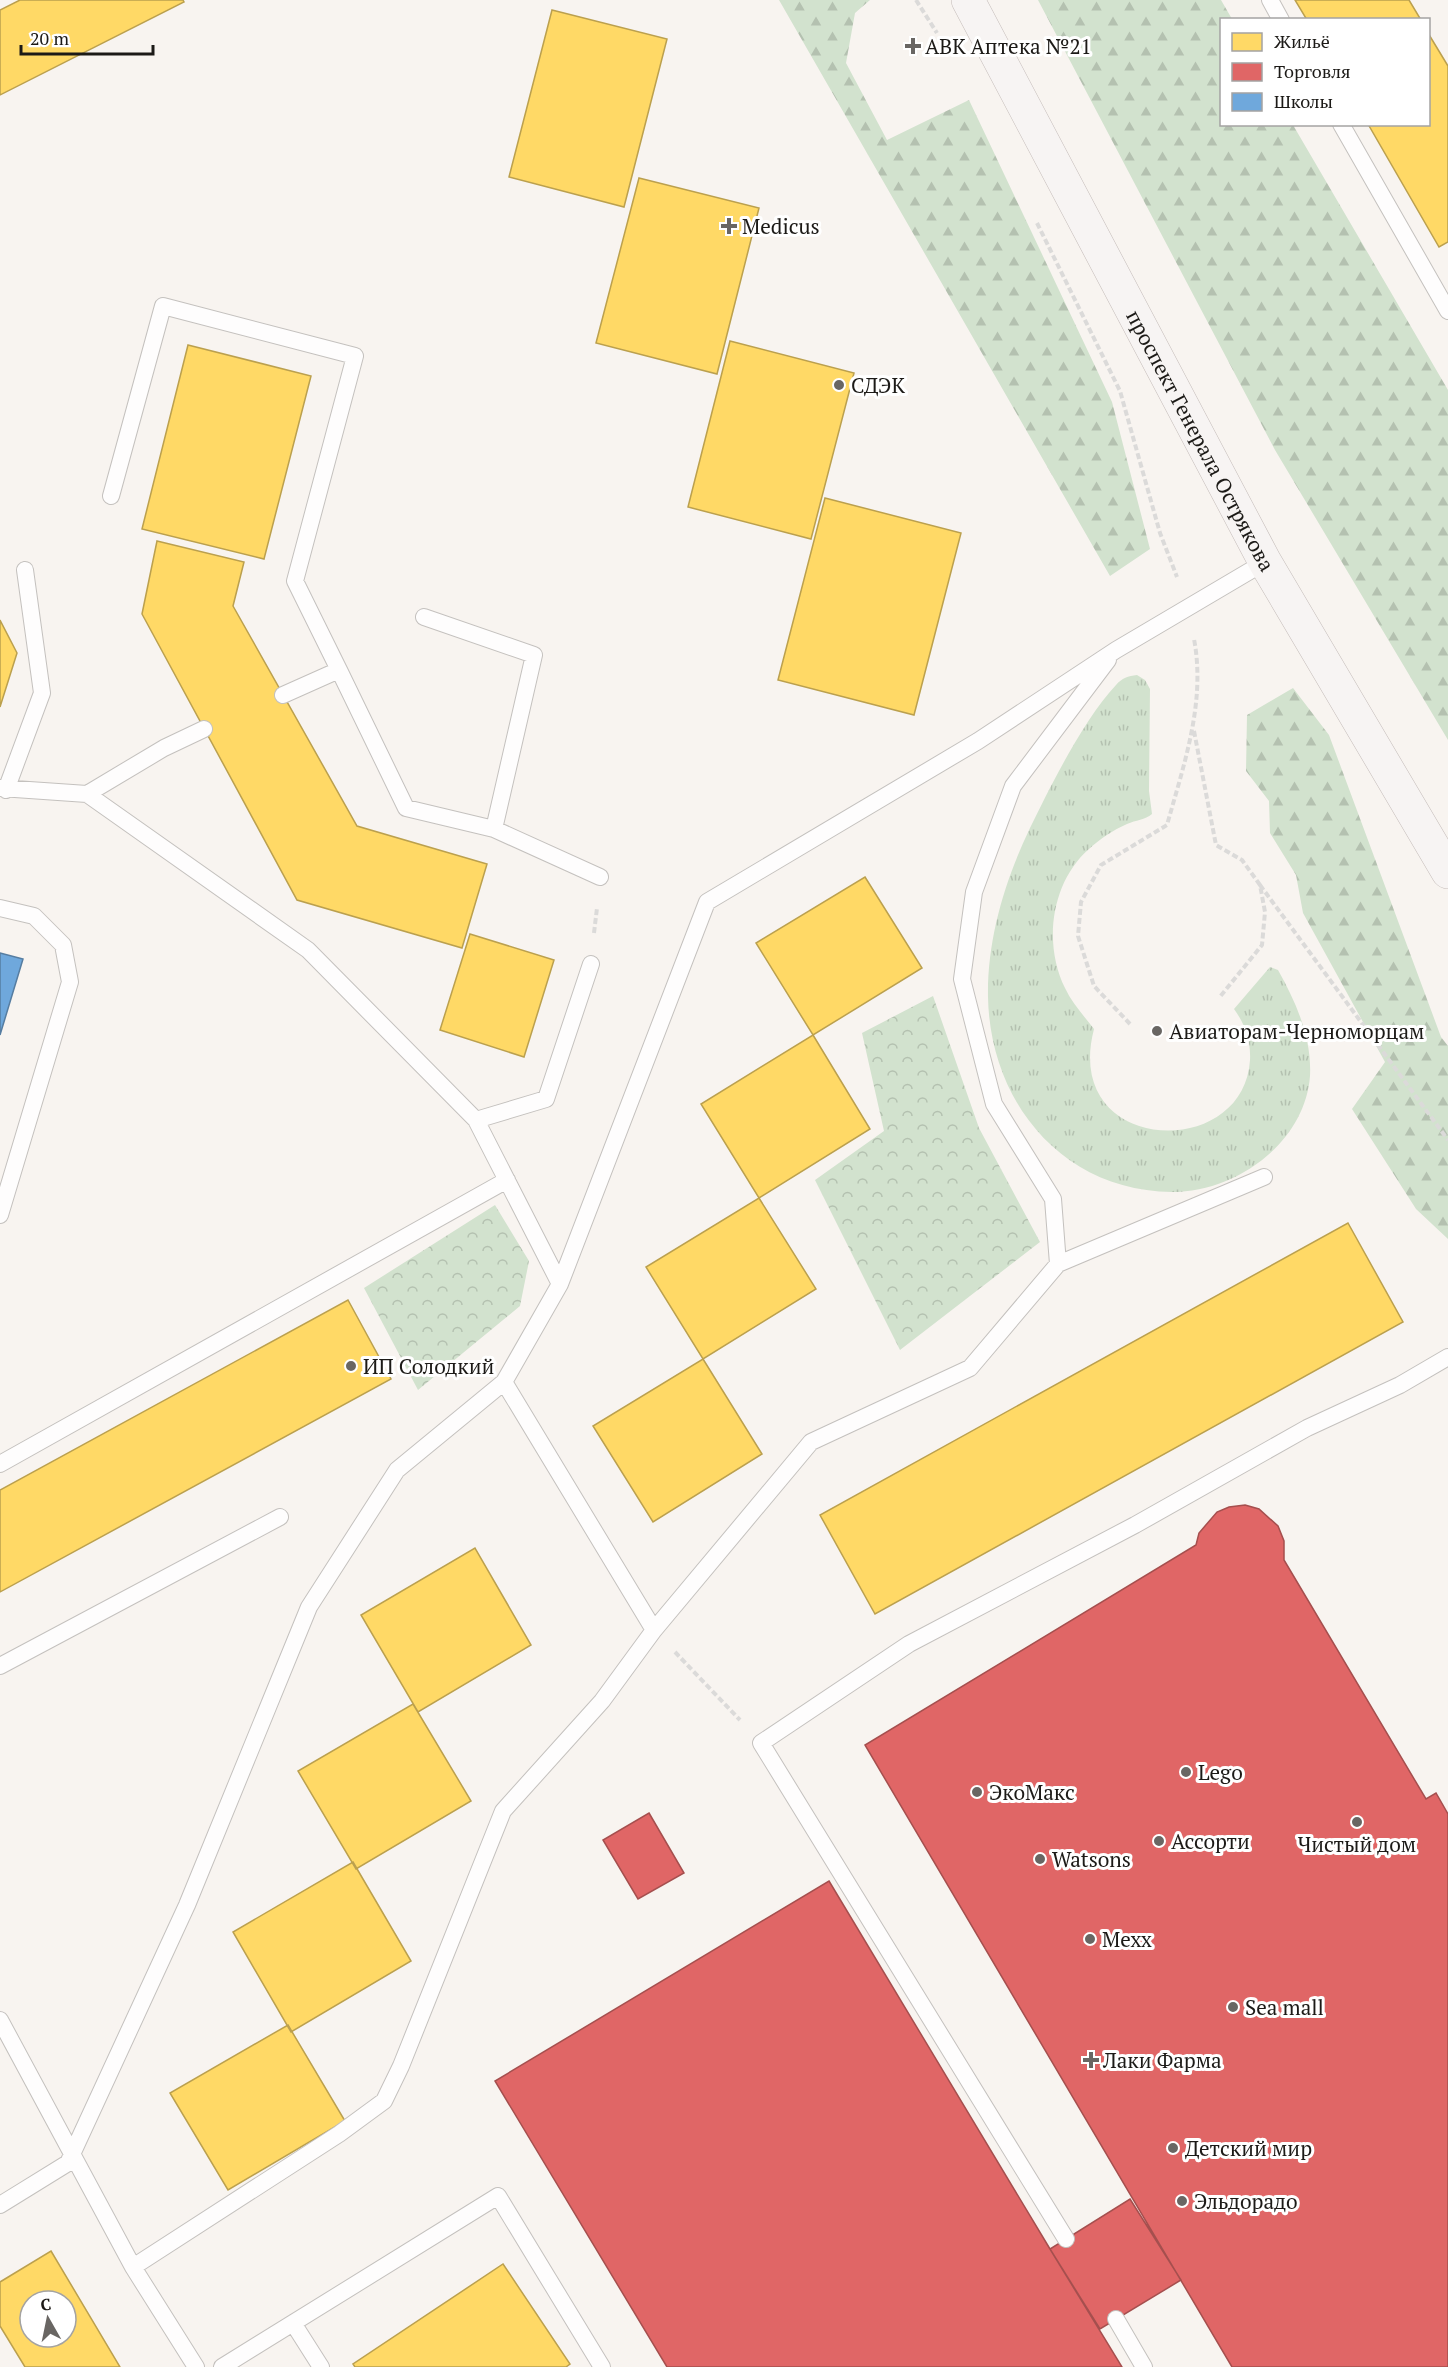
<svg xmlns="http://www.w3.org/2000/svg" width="1448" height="2367" font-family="'PT Serif',serif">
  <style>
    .grass { fill: url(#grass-tufts) }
    .forest { fill: url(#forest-firs) }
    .park { fill: url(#park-crowns) }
    .homes { fill: #ffd966; stroke: #bba04e; stroke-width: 1.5; fill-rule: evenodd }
    .shops { fill: #e06666; stroke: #a54f4e; stroke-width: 1.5 }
    .schools { fill: #6fa8dc; stroke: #567da1; stroke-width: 1.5 }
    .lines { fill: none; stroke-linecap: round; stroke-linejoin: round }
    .lane-casing { stroke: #c4c1be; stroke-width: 18 }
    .primary-casing { stroke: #c4bcb9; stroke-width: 34 }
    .path { stroke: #dbdad9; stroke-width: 4; stroke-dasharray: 6 3; stroke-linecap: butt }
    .lane { stroke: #fefdfd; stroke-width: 16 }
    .primary { stroke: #f7f4f3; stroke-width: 33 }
    .poi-dot { fill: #696663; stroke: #fff; stroke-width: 2 }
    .labels { text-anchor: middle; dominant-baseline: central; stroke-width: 6; stroke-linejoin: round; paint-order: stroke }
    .poi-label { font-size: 21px; fill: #1c1a17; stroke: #fff; text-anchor: start }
    .street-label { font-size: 21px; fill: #1c1a17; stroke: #fff }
  </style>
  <defs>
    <pattern id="grass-tufts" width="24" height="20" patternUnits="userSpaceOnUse" patternTransform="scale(1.5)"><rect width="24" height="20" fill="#d2e2ce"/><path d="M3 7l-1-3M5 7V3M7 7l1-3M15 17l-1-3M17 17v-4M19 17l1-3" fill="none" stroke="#b4c1b0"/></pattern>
    <pattern id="forest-firs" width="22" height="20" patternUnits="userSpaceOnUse" patternTransform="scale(1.5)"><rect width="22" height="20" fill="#d2e2ce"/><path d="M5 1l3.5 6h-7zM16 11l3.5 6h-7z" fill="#b4c1b0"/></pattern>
    <pattern id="park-crowns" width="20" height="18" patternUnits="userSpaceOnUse" patternTransform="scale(1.5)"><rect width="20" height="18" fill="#d2e2ce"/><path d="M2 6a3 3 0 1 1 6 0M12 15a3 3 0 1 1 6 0" fill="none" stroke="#b4c1b0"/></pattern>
  </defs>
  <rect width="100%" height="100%" fill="#f8f4f0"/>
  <path class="grass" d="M1137 675 1145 680 1150 689 1149 791 1152 814C1145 820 1136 820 1127 824 1113 830 1100 839 1089 849 1051 882 1043 944 1065 988 1072 1003 1084 1016 1094 1029 1061 1155 1244 1162 1250 1060 1251 1041 1245 1024 1234 1009L1270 967 1278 970C1296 1002 1312 1038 1310 1076 1305 1143 1236 1192 1172 1192 1063 1191 990 1103 988 997 987 939 1005 880 1030 828 1051 785 1084 719 1116 685 1122 678 1128 676 1137 675Z"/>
  <path class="forest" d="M779 0H870L855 13 846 63 887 140 969 100 1112 402 1150 549 1110 576Z
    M1038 0H1221L1232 19 1222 20V124L1293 125 1448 390V740L1275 450Z
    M1293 688 1329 735 1441 1037 1448 1046V1239L1416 1209 1352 1109 1385 1062 1303 913 1296 875 1270 833 1269 801 1246 771 1247 715Z"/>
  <path class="park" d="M933 996 979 1128 1040 1242 900 1350 815 1180 884 1131 862 1033Z
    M495 1205 529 1261 520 1306 418 1390 364 1288Z"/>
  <path class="homes" d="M20 0H183L184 2 0 95V10Z
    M1295 0H1409L1421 20H1307Z
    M552 10 667 39 624 207 509 177Z
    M1428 33 1448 66V242L1439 247 1368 124H1428Z
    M639 178 759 208 717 374 596 343Z
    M730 341 854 373 811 539 688 507Z
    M188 345 311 376 264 559 142 529Z
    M825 498 961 533 914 715 778 680Z
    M157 541 244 562 233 606 357 826 487 864 462 948 297 900 142 614Z
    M0 620 17 653 0 707Z
    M865 877 922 968 813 1035 756 943Z
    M470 934 554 960 524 1057 440 1030Z
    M813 1035 870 1129 759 1198 701 1104Z
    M759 1198 816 1289 703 1359 646 1267Z
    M1348 1223 1403 1322 875 1614 820 1515Z
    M348 1300 391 1379 0 1592V1490Z
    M703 1359 762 1454 653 1522 593 1426Z
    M475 1548 531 1645 418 1712 361 1615Z
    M413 1704 471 1801 356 1869 298 1771Z
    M353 1862 411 1961 291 2032 233 1932Z
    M288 2025 345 2121 228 2190 170 2093Z
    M51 2251 120 2367H25L0 2326V2282ZM30 2301H66V2337H30Z
    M503 2264 570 2364 566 2367H355L353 2364Z"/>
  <path class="shops" d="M1245 1505 1259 1509 1278 1526 1284 1541V1560L1426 1799 1436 1793 1448 1814V2367H1232L865 1745 1196 1545 1199 1533 1217 1512 1229 1507Z
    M649 1813 684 1873 638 1899 603 1840Z
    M829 1881 1050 2249 1122 2367H667L495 2081Z
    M1130 2199 1181 2280 1100 2329 1050 2249Z"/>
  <path class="schools" d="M0 953 23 959 0 1035Z"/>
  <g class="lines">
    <g class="lane-casing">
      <path id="lane" d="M1270 0 1281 20
        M1341 124 1448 311
        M111 496 163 306 355 356 295 581 339 670 283 695
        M339 670 406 808 494 829 534 655 424 617
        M0 788 87 794 308 950 476 1120 546 1099 591 964
        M6 790 42 693 25 570
        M87 794 164 748 204 729
        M494 829 600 877
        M0 908 34 916 63 945 70 982 0 1215
        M476 1120 560 1284
        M1058 1264 1264 1177
        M504 1382 654 1630
        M0 1464 507 1180
        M0 1666 280 1517
        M0 2020 133 2267 196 2367
        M0 2205 68 2163 187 1905 309 1607 397 1470 504 1382 560 1284 707 902 978 741 1116 650 1265 562
        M1066 2239 761 1743 909 1644 1135 1525 1307 1428 1400 1385 1448 1357
        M133 2267 339 2134 384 2101 401 2066 503 1811 602 1701 654 1630 811 1442 970 1368 1058 1264 1053 1199 994 1104 962 979 974 892 1013 786 1108 660
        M1116 2319 1144 2367
        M293 2323 321 2367
        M222 2367 498 2196 602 2367"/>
    </g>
    <g class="primary-casing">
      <g id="primary">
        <path id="s1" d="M968 0 1265 562 1448 872"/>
      </g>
    </g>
    <path class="path" d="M916 0 937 33
      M1037 223 1120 391 1160 533 1177 577
      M1194 731 1216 845 1242 860 1260 885 1265 912 1262 945 1219 998
      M1260 885 1448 1140
      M594 933 597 908
      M1130 1024 1094 986 1078 936 1081 902 1101 865 1167 825C1184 764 1206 702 1194 639
      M675 1652 740 1720"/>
    <use href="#lane" class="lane"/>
    <use href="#primary" class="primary"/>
  </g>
  <g class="poi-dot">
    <path d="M910 37h6v6h6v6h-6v6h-6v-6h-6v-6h6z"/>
    <path d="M726 217h6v6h6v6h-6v6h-6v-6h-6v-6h6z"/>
    <circle cx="839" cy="385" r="6"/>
    <circle cx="1157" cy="1031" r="6"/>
    <circle cx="351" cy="1366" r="6"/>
    <circle cx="1186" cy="1772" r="6"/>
    <circle cx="977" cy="1792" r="6"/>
    <circle cx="1357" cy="1822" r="6"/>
    <circle cx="1159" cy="1841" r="6"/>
    <circle cx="1040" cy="1859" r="6"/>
    <circle cx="1090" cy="1939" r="6"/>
    <circle cx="1233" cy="2007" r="6"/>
    <path d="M1088 2051h6v6h6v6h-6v6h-6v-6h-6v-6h6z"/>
    <circle cx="1173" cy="2148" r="6"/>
    <circle cx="1182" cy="2201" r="6"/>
  </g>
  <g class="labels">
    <g class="poi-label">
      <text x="925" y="46">АВК Аптека №21</text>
      <text x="742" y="226">Medicus</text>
      <text x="851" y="385">СДЭК</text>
      <text x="1169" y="1031">Авиаторам-Черноморцам</text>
      <text x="363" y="1366">ИП Солодкий</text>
      <text x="1198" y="1772">Lego</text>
      <text x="989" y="1792">ЭкоМакс</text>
      <text x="1171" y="1841">Ассорти</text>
      <text x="1357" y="1844" text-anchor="middle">Чистый дом</text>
      <text x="1052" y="1859">Watsons</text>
      <text x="1102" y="1939">Mexx</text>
      <text x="1245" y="2007">Sea mall</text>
      <text x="1103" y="2060">Лаки Фарма</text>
      <text x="1185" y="2148">Детский мир</text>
      <text x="1194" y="2201">Эльдорадо</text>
    </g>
    <g class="street-label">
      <text stroke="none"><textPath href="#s1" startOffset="498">проспект Генерала Острякова</textPath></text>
    </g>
  </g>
  <rect x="1220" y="18" width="210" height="108" fill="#ffffff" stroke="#a4a3a2" stroke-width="1.5"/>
  <rect x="1232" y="33" width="30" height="18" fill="#ffd966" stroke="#a4a3a2" stroke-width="1.5"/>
  <text x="1274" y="48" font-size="18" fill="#1c1a17">Жильё</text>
  <rect x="1232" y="63" width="30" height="18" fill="#e06666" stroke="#a4a3a2" stroke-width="1.5"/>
  <text x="1274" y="78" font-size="18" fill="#1c1a17">Торговля</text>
  <rect x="1232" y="93" width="30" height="18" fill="#6fa8dc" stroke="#a4a3a2" stroke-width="1.5"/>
  <text x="1274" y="108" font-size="18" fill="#1c1a17">Школы</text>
  <g transform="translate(48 2319) rotate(351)"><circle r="28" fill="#ffffff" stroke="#a4a3a2" stroke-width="1.5"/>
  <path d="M0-4.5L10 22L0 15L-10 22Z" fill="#696663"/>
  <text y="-9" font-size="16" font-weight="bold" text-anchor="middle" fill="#1c1a17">С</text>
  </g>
  <path d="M21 45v9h132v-9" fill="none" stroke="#1c1a17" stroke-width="3"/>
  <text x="30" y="45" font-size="18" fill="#1c1a17" stroke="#ffffff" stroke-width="4.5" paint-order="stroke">20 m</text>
</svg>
